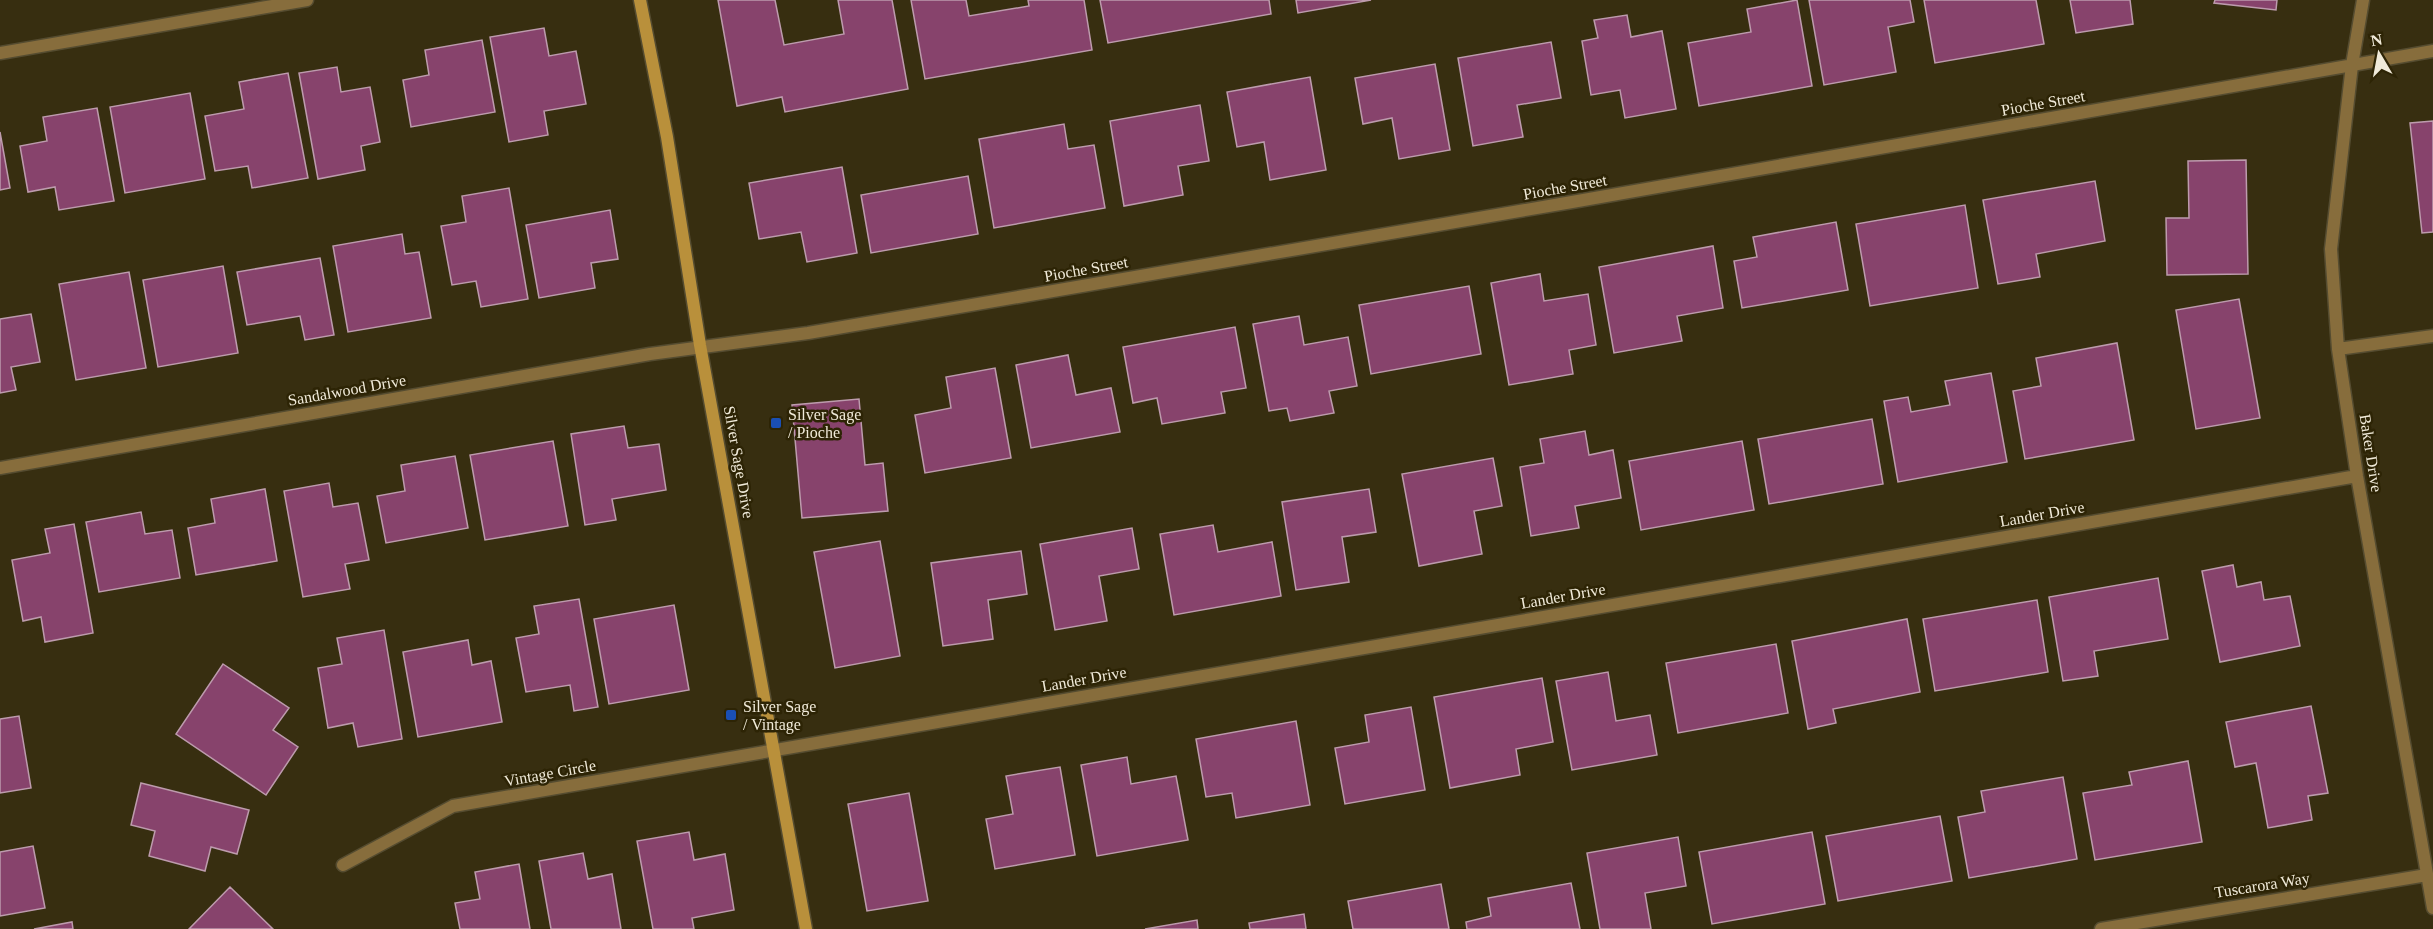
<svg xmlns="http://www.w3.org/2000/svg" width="2433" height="929" font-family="'Times New Roman',serif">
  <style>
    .building { fill: #87436c; stroke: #bd9bad; stroke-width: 1.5 }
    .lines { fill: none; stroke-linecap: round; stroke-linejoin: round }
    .street-casing { stroke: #554c30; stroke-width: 15 }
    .secondary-casing { stroke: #554c30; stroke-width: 15 }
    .street { stroke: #876d3c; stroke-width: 12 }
    .secondary { stroke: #b9903b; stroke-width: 12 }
    .transit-dot { fill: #1a4fb4; stroke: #2d2405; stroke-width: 2 }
    .labels { text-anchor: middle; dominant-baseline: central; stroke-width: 5; stroke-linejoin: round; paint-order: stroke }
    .street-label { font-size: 16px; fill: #f0ead9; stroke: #2d2405 }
    .poi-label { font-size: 16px; fill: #f0ead9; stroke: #2d2405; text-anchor: start }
  </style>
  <rect width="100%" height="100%" fill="#372e10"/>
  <path class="building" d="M718 0H775L784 45 844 34 838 0H892L908 89 785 112 782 97 737 106Z
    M911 0H966L969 16 1029 6 1028 0H1084L1092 50 925 79Z
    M1100 0H1269L1271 14 1108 43Z
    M1296 0H1371L1298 13Z
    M1797 0 1812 86 1699 106 1688 43 1751 32 1747 9Z
    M1809 0H1910L1914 22 1888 27 1896 72 1824 85Z
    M1924 0H2036L2044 44 1935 63Z
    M2070 0H2130L2133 24 2076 33Z
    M2215 0H2277L2276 10 2214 3Z
    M1627 15 1631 37 1662 31 1676 109 1625 118 1620 90 1591 95 1582 41 1598 38 1594 20Z
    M544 28 549 56 576 51 586 104 544 111 548 135 509 142 490 37Z
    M482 40 495 112 411 127 403 80 429 75 425 50Z
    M1551 42 1561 98 1517 105 1523 137 1473 146 1458 58Z
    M1435 64 1450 150 1399 159 1392 118 1363 124 1355 78Z
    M337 67 341 92 370 87 380 142 361 146 365 170 318 179 299 73Z
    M288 73 308 178 252 188 248 166 215 171 205 116 244 109 239 82Z
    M1310 77 1326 170 1270 180 1264 142 1237 147 1227 92Z
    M190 93 205 179 125 193 110 107Z
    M1200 105 1209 161 1178 166 1183 195 1124 206 1110 121Z
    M97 108 114 201 59 210 55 187 28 192 20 146 47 141 43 117Z
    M2433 121V232L2422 233 2410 123Z
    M1064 124 1068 149 1094 145 1105 208 994 228 979 139Z
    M0 132 10 188 0 190Z
    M2246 160 2248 274 2167 275 2166 218H2189L2188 161Z
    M842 167 857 253 807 262 801 232 759 239 749 183Z
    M968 176 978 234 871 253 861 195Z
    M2095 181 2105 241 2036 254 2040 277 1998 284 1983 200Z
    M509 188 528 299 481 307 476 281 452 285 441 226 466 222 462 196Z
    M1965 205 1978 288 1870 306 1856 224Z
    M610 210 618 259 591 263 595 288 539 298 526 225Z
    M1836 222 1848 290 1742 308 1734 261 1757 257 1753 237Z
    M402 234 405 254 419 252 431 318 348 332 333 246Z
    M1713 246 1723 308 1677 316 1682 341 1614 353 1599 267Z
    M320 258 334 335 305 340 300 316 247 325 237 272Z
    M223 266 238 353 158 367 143 280Z
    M129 272 146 368 76 380 59 284Z
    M1540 274 1544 301 1588 294 1596 345 1569 350 1573 374 1509 385 1491 283Z
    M1469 286 1481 354 1371 374 1359 305Z
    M2239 299 2260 418 2196 429 2176 310Z
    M31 314 40 362 11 367 16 390 0 393V319Z
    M1299 316 1304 345 1348 337 1357 386 1329 391 1334 413 1290 421 1287 408 1269 411 1253 324Z
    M1235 327 1246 388 1221 392 1225 413 1162 424 1157 398 1133 403 1123 347Z
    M2117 343 2134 440 2025 459 2013 391 2041 386 2036 358Z
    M1068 355 1076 395 1111 388 1120 432 1031 448 1016 365Z
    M995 368 1011 458 925 473 915 415 951 408 946 377Z
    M1991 373 2007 462 1898 482 1884 401 1908 397 1911 412 1950 405 1945 381Z
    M859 399 865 465 883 463 888 511 802 518 792 405Z
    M1872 419 1883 484 1769 504 1758 439Z
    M624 426 628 448 659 444 666 490 612 499 616 520 585 525 571 434Z
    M1585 431 1589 455 1613 450 1621 498 1575 506 1579 528 1531 536 1520 467 1544 463 1540 439Z
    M553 441 568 526 485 540 470 455Z
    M1742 441 1754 510 1641 530 1629 461Z
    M455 456 468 528 386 543 377 496 405 491 401 465Z
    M1493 458 1502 506 1474 511 1482 554 1419 566 1402 474Z
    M329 483 333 507 358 503 369 560 345 564 350 589 303 597 284 491Z
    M265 489 277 561 196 575 188 528 215 523 211 499Z
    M1369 489 1376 532 1342 537 1349 582 1296 590 1282 502Z
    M141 512 145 534 172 530 180 578 99 592 86 522Z
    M74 524 93 633 45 642 41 617 23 621 12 560 50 553 45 529Z
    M1213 525 1218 552 1272 542 1281 596 1174 615 1160 534Z
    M1132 528 1139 569 1099 576 1107 621 1055 630 1040 544Z
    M880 541 900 656 835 668 814 552Z
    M1021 551 1027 594 988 600 993 639 943 646 931 563Z
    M2233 565 2237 587 2261 582 2264 600 2290 596 2300 646 2220 662 2202 571Z
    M2158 578 2168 639 2094 651 2098 676 2063 681 2049 597Z
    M579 599 598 707 574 711 570 685 526 692 516 638 539 634 534 606Z
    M2037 600 2048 672 1935 691 1923 619Z
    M674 605 689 690 609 704 594 619Z
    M1907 619 1920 692 1833 709 1836 723 1808 729 1792 641Z
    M384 630 402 739 358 747 353 723 328 728 318 668 342 664 337 638Z
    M468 640 472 665 491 661 502 722 418 737 403 652Z
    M1776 644 1788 713 1678 733 1666 663Z
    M223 664 289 708 273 730 298 747 266 795 176 734Z
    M1608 672 1616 721 1650 715 1657 755 1572 770 1556 681Z
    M1542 678 1553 742 1516 749 1520 775 1450 788 1434 697Z
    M2311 706 2328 793 2308 796 2312 820 2268 828 2256 763 2235 767 2226 722Z
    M1411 707 1425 790 1345 804 1335 748 1369 742 1365 715Z
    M19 716 31 788 0 793V719Z
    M1296 721 1310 805 1236 818 1232 793 1206 797 1196 739Z
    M1127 757 1131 784 1176 776 1188 840 1097 856 1081 765Z
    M2188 761 2202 842 2095 860 2083 793 2132 785 2129 772Z
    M1060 767 1075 855 995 869 986 819 1013 814 1006 776Z
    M2063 777 2077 859 1969 878 1958 817 1985 812 1981 791Z
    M141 783 249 810 237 854 211 847 205 871 149 856 155 831 131 825Z
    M909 793 928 901 867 911 848 804Z
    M1940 816 1952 881 1838 901 1826 836Z
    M689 832 694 860 725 854 734 910 692 918 694 929H653L637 841Z
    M1812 832 1825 904 1712 924 1699 852Z
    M1678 837 1686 886 1645 893 1651 929H1600L1587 853Z
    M33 846 45 908 0 916V852Z
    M583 853 588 879 612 874 621 929H551L539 861Z
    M519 864 530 929H460L455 903 480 899 475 872Z
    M1571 883 1580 929H1467L1466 922 1491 916 1488 898Z
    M1441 884 1449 929H1353L1348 901Z
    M230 887 273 929H189Z
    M1304 914 1306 929H1250L1249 923Z
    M1197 920 1198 929H1145Z
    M72 922 73 929H34Z"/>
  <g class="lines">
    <g class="street-casing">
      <path id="street" d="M2363 0 2352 65 2331 249 2338 349 2357 476 2433 908
        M0 53 307 0
        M2338 349 2433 336
        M0 468 650 354 808 333 1572 202 2433 51
        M343 865 453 806 2357 476
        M2101 929 2427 875"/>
    </g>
    <g class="secondary-casing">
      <path id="secondary" d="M640 0 667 137 700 345 806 929"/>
    </g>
    <use href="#street" class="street"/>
    <use href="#secondary" class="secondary"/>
  </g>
  <g class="transit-dot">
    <rect x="770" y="417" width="12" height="12" rx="3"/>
    <rect x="725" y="709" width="12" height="12" rx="3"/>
  </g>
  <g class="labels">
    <g class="street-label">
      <text transform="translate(2043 103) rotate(-10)">Pioche Street</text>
      <text transform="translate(1565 187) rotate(-10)">Pioche Street</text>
      <text transform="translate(1086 269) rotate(-10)">Pioche Street</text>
      <text transform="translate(347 390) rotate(-10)">Sandalwood Drive</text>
      <text transform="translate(2371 453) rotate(81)">Baker Drive</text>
      <text transform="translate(739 462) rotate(80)">Silver Sage Drive</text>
      <text transform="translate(2042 514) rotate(-10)">Lander Drive</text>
      <text transform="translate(1563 596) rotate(-10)">Lander Drive</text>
      <text transform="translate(1084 679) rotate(-10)">Lander Drive</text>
      <text transform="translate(550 773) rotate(-10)">Vintage Circle</text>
      <text transform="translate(2262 885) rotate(-9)">Tuscarora Way</text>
    </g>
    <g class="poi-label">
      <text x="788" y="414">Silver Sage<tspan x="788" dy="18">/ Pioche</tspan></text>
      <text x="743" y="706">Silver Sage<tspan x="743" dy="18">/ Vintage</tspan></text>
    </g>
  </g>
  <g transform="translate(2379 54) rotate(350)" stroke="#2d2405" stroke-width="4.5" paint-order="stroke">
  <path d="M0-4.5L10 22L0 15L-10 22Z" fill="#f0ead9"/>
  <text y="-9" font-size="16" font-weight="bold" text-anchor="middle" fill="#f0ead9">N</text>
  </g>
</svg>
